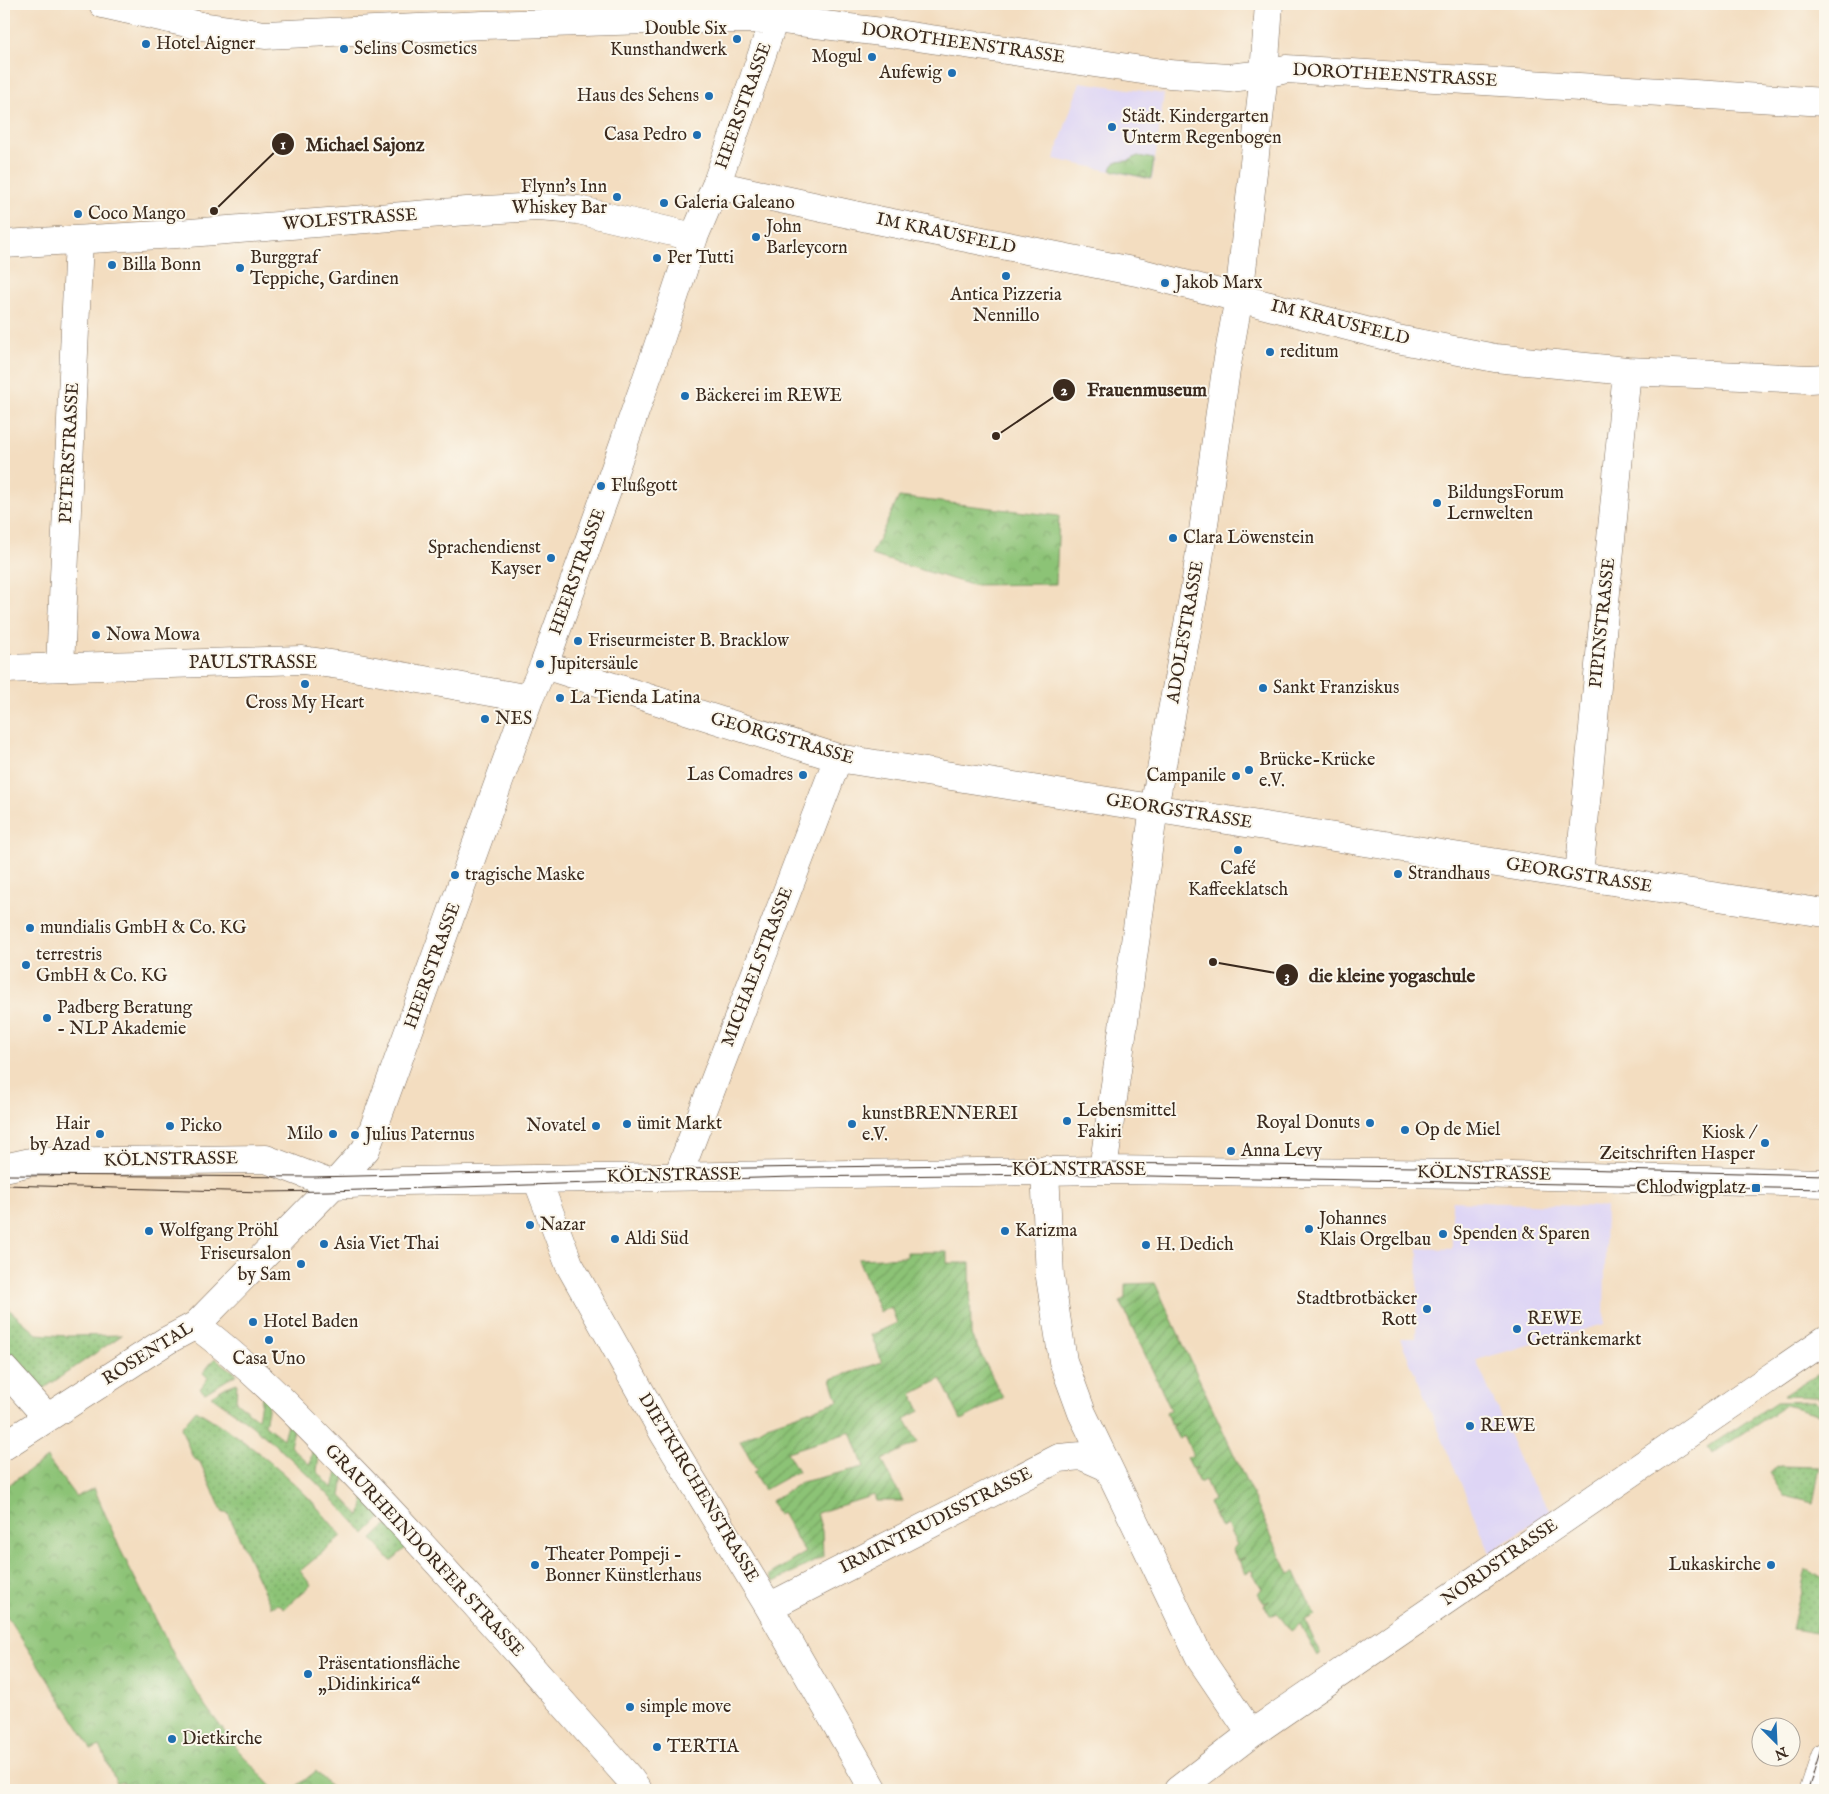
<svg xmlns="http://www.w3.org/2000/svg" width="1829" height="1794" font-family="'IM FELL English',serif">
  <style>
    .built { fill: #ded5f5 }
    .grass { fill: url(#grass-dots); stroke: #64764a }
    .park { fill: url(#park-crowns); stroke: #64764a }
    .garden { fill: url(#garden-furrows); stroke: #64764a }
    .lines { fill: none; stroke-linecap: round; stroke-linejoin: round }
    .minor-casing { stroke: #7b6957; stroke-width: 29 }
    .major-casing { stroke: #7b6957; stroke-width: 29 }
    .minor { stroke: #fff; stroke-width: 28 }
    .major { stroke: #fff; stroke-width: 28 }
    .tram { stroke: #3b2a1e; stroke-width: 1 }
    .poi-dot { fill: #1f6fb2; stroke: #fbf7ec; stroke-width: 2 }
    .labels { text-anchor: middle; dominant-baseline: central; stroke-width: 4; stroke-linejoin: round; paint-order: stroke }
    .poi-label { font-size: 18px; fill: #3b2a1e; stroke: #fbf7ec; text-anchor: start }
    .street-label { font-size: 18px; fill: #3b2a1e; stroke: #fbf7ec }
    .leader { fill: none; stroke: #3b2a1e; stroke-width: 2 }
    .callout-dot { fill: #3b2a1e; stroke: #fbf7ec; stroke-width: 2 }
    .mark-label { font-size: 15px; text-anchor: middle; font-weight: bold; fill: #fff }
    .callout-label { font-size: 19px; text-anchor: middle; font-weight: bold; fill: #3b2a1e; stroke: #fbf7ec; stroke-width: 4; stroke-linejoin: round; paint-order: stroke }
  </style>
  <defs>
    <pattern id="grass-dots" width="8" height="8" patternUnits="userSpaceOnUse" patternTransform="scale(1.25)"><rect width="8" height="8" fill="#8cc376"/><path d="M2 2h.1M6 6h.1" fill="none" stroke="#749f60" stroke-width="1.8" stroke-linecap="round"/></pattern>
    <pattern id="park-crowns" width="20" height="18" patternUnits="userSpaceOnUse" patternTransform="scale(1.25)"><rect width="20" height="18" fill="#8cc376"/><path d="M2 6a3 3 0 1 1 6 0M12 15a3 3 0 1 1 6 0" fill="none" stroke="#749f60"/></pattern>
    <pattern id="garden-furrows" width="10" height="10" patternUnits="userSpaceOnUse" patternTransform="scale(1.25)"><rect width="10" height="10" fill="#8cc376"/><path d="M-1 1l2-2M0 10L10 0M9 11l2-2" fill="none" stroke="#749f60"/></pattern>
  </defs>
  <rect width="100%" height="100%" fill="#fbf7ec"/>
  <filter id="ink" filterUnits="userSpaceOnUse"><feTurbulence type="fractalNoise" baseFrequency=".02" numOctaves="2"/><feDisplacementMap in="SourceGraphic" scale="10" xChannelSelector="R" yChannelSelector="G"/><feConvolveMatrix kernelMatrix="1 2 1 2 8 2 1 2 1" color-interpolation-filters="sRGB"/></filter>
  <filter id="wash" filterUnits="userSpaceOnUse"><feTurbulence type="fractalNoise" baseFrequency=".0096" numOctaves="4" result="noise"/><feDisplacementMap in="SourceGraphic" scale="20" xChannelSelector="R" yChannelSelector="G"/><feGaussianBlur stdDeviation="1.12" result="paint"/><feColorMatrix in="noise" values="0 0 0 0 0 0 0 0 0 0 0 0 0 0 0 0 0 1.4 0 .05"/><feComposite in="paint" operator="in"/></filter>
  <g filter="url(#wash)">
    <rect width="100%" height="100%" fill="#f3ddc0"/>
    <path class="built" d="M1080 82 1164 94 1152 180 1054 159Z
      M1452 1201 1606 1207 1604 1324 1476 1360 1525 1473 1550 1510 1490 1553 1400 1338H1416L1418 1248 1452 1249Z"/>
    <path class="grass" d="M4 1305 37 1334 68 1336 122 1335 40 1391 4 1353Z
      M215 1358 237 1374 205 1393 200 1389 208 1378 203 1373Z
      M1825 1370V1403L1817 1397 1783 1396Z
      M237 1383 236 1402 258 1419 262 1396 269 1404 265 1425 283 1439 288 1420 295 1426 290 1446 310 1465 313 1443 320 1450 317 1471 333 1489 338 1468 344 1475 341 1496 360 1516 365 1497 382 1517 365 1534C319 1482 269 1435 211 1396L226 1387Z
      M1814 1401 1825 1410V1416L1786 1405 1712 1454 1708 1447 1776 1402Z
      M196 1410C237 1434 275 1464 309 1498 320 1510 331 1524 342 1536L300 1571 311 1585 284 1609 279 1604 271 1607 228 1513H223L200 1462 193 1458 181 1428Z
      M1779 1466 1820 1467 1813 1503 1784 1496 1769 1473Z
      M388 1524 408 1546 391 1561 372 1539Z
      M1806 1569 1825 1581V1594L1816 1633 1792 1629Z"/>
    <path class="park" d="M1138 156 1154 159 1151 179 1111 170C1114 160 1118 162 1127 161 1131 161 1134 157 1138 156Z
      M899 497 1059 516 1056 584 972 585 871 555Z
      M47 1458 76 1497 94 1488 120 1549 177 1661 206 1707 239 1751 275 1790H128L124 1782 117 1784 100 1746 91 1750 85 1737 4 1612V1488Z
      M316 1771 334 1790H292Z"/>
    <path class="garden" d="M906 1252H947V1263H970L971 1335 1003 1398 961 1420 941 1379 912 1394 920 1411 905 1419 918 1442 882 1460 903 1501H876L874 1495 817 1513 822 1531 823 1557 774 1582 769 1575 805 1553 782 1513 778 1515 771 1501 802 1482 864 1467 851 1432 787 1452 798 1471 764 1490 753 1472 757 1470 740 1441 767 1425 838 1401 831 1379 882 1362 871 1335 897 1323 891 1307 880 1312 858 1259 906 1257Z
      M1155 1283 1289 1574 1295 1572 1315 1616 1305 1621 1321 1654 1318 1657 1300 1624 1291 1631 1277 1613 1272 1616 1264 1605 1270 1601 1264 1603 1257 1593 1262 1589 1251 1570 1246 1573 1239 1561 1245 1558 1238 1560 1232 1549 1237 1545 1227 1525 1221 1528 1215 1516 1221 1512 1214 1515 1209 1503 1214 1500 1205 1480 1199 1483 1193 1471 1199 1467 1193 1469 1187 1458 1193 1455 1184 1435 1178 1438 1172 1426 1178 1423 1171 1425 1166 1413 1171 1410 1120 1301 1125 1298V1284Z"/>
  </g>
  <g filter="url(#ink)">
    <g class="lines">
      <g class="minor-casing">
        <path id="minor" d="M103 4 201 26 265 35 483 25 648 20 775 19 890 33 1169 74 1229 78 1264 74 1286 69 1825 102
          M716 185 877 220 1142 273 1397 339 1495 358 1627 371 1809 379 1825 378
          M4 244 177 234 467 211 538 207 578 210 694 237
          M544 665 838 758 1579 876 1825 913
          M60 667 79 240
          M4 669 302 660 353 667 529 699
          M1579 876 1627 371
          M4 1168 31 1162 266 1159 334 1185 402 1181 1103 1170 1472 1174 1825 1183
          M1045 1170 1050 1277 1063 1361 1082 1413 1201 1660 1251 1734
          M1103 1170 1154 808 1195 587 1226 370 1239 297 1264 74 1269 4
          M678 1176 838 758
          M537 1179 569 1264 663 1432 769 1607 874 1790
          M196 1325C253 1368 301 1419 351 1470 448 1570 538 1676 630 1779L638 1790
          M4 1369 47 1417
          M4 1446 166 1341 196 1325 342 1176 366 1149 529 699 544 665 612 477 656 352 694 237 716 185 753 81 779 4
          M769 1607 1059 1458 1082 1456 1107 1467
          M1178 1790 1251 1734 1825 1340"/>
      </g>
      <g class="major-casing">
        <path id="major" d="M1814 1790 1825 1757"/>
      </g>
      <use href="#minor" class="minor"/>
      <use href="#major" class="major"/>
      <path class="tram" d="M4 1175 312 1177 680 1169 1104 1163 1572 1169 1825 1175
        M4 1185 264 1192 328 1191 792 1177 1046 1174 1825 1189
        M1808 1790 1825 1736
        M1820 1790 1825 1774"/>
    </g>
  </g>
  <g class="poi-dot">
    <circle cx="737" cy="39" r="5"/>
    <circle cx="146" cy="44" r="5"/>
    <circle cx="344" cy="49" r="5"/>
    <circle cx="872" cy="57" r="5"/>
    <circle cx="952" cy="73" r="5"/>
    <circle cx="709" cy="96" r="5"/>
    <circle cx="1112" cy="127" r="5"/>
    <circle cx="697" cy="135" r="5"/>
    <circle cx="617" cy="197" r="5"/>
    <circle cx="664" cy="203" r="5"/>
    <circle cx="78" cy="214" r="5"/>
    <circle cx="756" cy="237" r="5"/>
    <circle cx="657" cy="258" r="5"/>
    <circle cx="112" cy="265" r="5"/>
    <circle cx="240" cy="268" r="5"/>
    <circle cx="1006" cy="276" r="5"/>
    <circle cx="1165" cy="283" r="5"/>
    <circle cx="1270" cy="352" r="5"/>
    <circle cx="685" cy="396" r="5"/>
    <circle cx="601" cy="486" r="5"/>
    <circle cx="1437" cy="503" r="5"/>
    <circle cx="1173" cy="538" r="5"/>
    <circle cx="551" cy="558" r="5"/>
    <circle cx="96" cy="635" r="5"/>
    <circle cx="578" cy="641" r="5"/>
    <circle cx="540" cy="664" r="5"/>
    <circle cx="305" cy="684" r="5"/>
    <circle cx="1263" cy="688" r="5"/>
    <circle cx="560" cy="698" r="5"/>
    <circle cx="485" cy="719" r="5"/>
    <circle cx="1249" cy="770" r="5"/>
    <circle cx="803" cy="775" r="5"/>
    <circle cx="1236" cy="776" r="5"/>
    <circle cx="1238" cy="850" r="5"/>
    <circle cx="1398" cy="874" r="5"/>
    <circle cx="455" cy="875" r="5"/>
    <circle cx="30" cy="928" r="5"/>
    <circle cx="26" cy="965" r="5"/>
    <circle cx="47" cy="1018" r="5"/>
    <circle cx="1067" cy="1121" r="5"/>
    <circle cx="1370" cy="1123" r="5"/>
    <circle cx="627" cy="1124" r="5"/>
    <circle cx="852" cy="1124" r="5"/>
    <circle cx="170" cy="1126" r="5"/>
    <circle cx="596" cy="1126" r="5"/>
    <circle cx="1405" cy="1130" r="5"/>
    <circle cx="100" cy="1134" r="5"/>
    <circle cx="333" cy="1134" r="5"/>
    <circle cx="355" cy="1135" r="5"/>
    <circle cx="1765" cy="1143" r="5"/>
    <circle cx="1231" cy="1151" r="5"/>
    <rect x="1751" y="1183" width="10" height="10" rx="2.5"/>
    <circle cx="530" cy="1225" r="5"/>
    <circle cx="1309" cy="1229" r="5"/>
    <circle cx="149" cy="1231" r="5"/>
    <circle cx="1005" cy="1231" r="5"/>
    <circle cx="1443" cy="1234" r="5"/>
    <circle cx="615" cy="1239" r="5"/>
    <circle cx="324" cy="1244" r="5"/>
    <circle cx="1146" cy="1245" r="5"/>
    <circle cx="301" cy="1264" r="5"/>
    <circle cx="1427" cy="1309" r="5"/>
    <circle cx="253" cy="1322" r="5"/>
    <circle cx="1517" cy="1329" r="5"/>
    <circle cx="269" cy="1340" r="5"/>
    <circle cx="1470" cy="1426" r="5"/>
    <circle cx="535" cy="1565" r="5"/>
    <circle cx="1771" cy="1565" r="5"/>
    <circle cx="308" cy="1674" r="5"/>
    <circle cx="630" cy="1707" r="5"/>
    <circle cx="172" cy="1739" r="5"/>
    <circle cx="657" cy="1747" r="5"/>
  </g>
  <g class="labels">
    <g class="poi-label">
      <text x="727" y="29" text-anchor="end">Double Six<tspan x="727" dy="21">Kunsthandwerk</tspan></text>
      <text x="156" y="44">Hotel Aigner</text>
      <text x="354" y="49">Selins Cosmetics</text>
      <text x="862" y="57" text-anchor="end">Mogul</text>
      <text x="942" y="73" text-anchor="end">Aufewig</text>
      <text x="699" y="96" text-anchor="end">Haus des Sehens</text>
      <text x="1122" y="117">Städt. Kindergarten<tspan x="1122" dy="21">Unterm Regenbogen</tspan></text>
      <text x="687" y="135" text-anchor="end">Casa Pedro</text>
      <text x="607" y="187" text-anchor="end">Flynn's Inn<tspan x="607" dy="21">Whiskey Bar</tspan></text>
      <text x="674" y="203">Galeria Galeano</text>
      <text x="88" y="214">Coco Mango</text>
      <text x="766" y="227">John<tspan x="766" dy="21">Barleycorn</tspan></text>
      <text x="250" y="258">Burggraf<tspan x="250" dy="21">Teppiche, Gardinen</tspan></text>
      <text x="667" y="258">Per Tutti</text>
      <text x="122" y="265">Billa Bonn</text>
      <text x="1175" y="283">Jakob Marx</text>
      <text x="1006" y="295" text-anchor="middle">Antica Pizzeria<tspan x="1006" dy="21">Nennillo</tspan></text>
      <text x="1280" y="352">reditum</text>
      <text x="695" y="396">Bäckerei im REWE</text>
      <text x="611" y="486">Flußgott</text>
      <text x="1447" y="493">BildungsForum<tspan x="1447" dy="21">Lernwelten</tspan></text>
      <text x="1183" y="538">Clara Löwenstein</text>
      <text x="541" y="548" text-anchor="end">Sprachendienst<tspan x="541" dy="21">Kayser</tspan></text>
      <text x="106" y="635">Nowa Mowa</text>
      <text x="588" y="641">Friseurmeister B. Bracklow</text>
      <text x="550" y="664">Jupitersäule</text>
      <text x="1273" y="688">Sankt Franziskus</text>
      <text x="570" y="698">La Tienda Latina</text>
      <text x="305" y="703" text-anchor="middle">Cross My Heart</text>
      <text x="495" y="719">NES</text>
      <text x="1259" y="760">Brücke-Krücke<tspan x="1259" dy="21">e.V.</tspan></text>
      <text x="793" y="775" text-anchor="end">Las Comadres</text>
      <text x="1226" y="776" text-anchor="end">Campanile</text>
      <text x="1238" y="869" text-anchor="middle">Café<tspan x="1238" dy="21">Kaffeeklatsch</tspan></text>
      <text x="1408" y="874">Strandhaus</text>
      <text x="465" y="875">tragische Maske</text>
      <text x="40" y="928">mundialis GmbH &amp; Co. KG</text>
      <text x="36" y="955">terrestris<tspan x="36" dy="21">GmbH &amp; Co. KG</tspan></text>
      <text x="57" y="1008">Padberg Beratung<tspan x="57" dy="21">- NLP Akademie</tspan></text>
      <text x="1077" y="1111">Lebensmittel<tspan x="1077" dy="21">Fakiri</tspan></text>
      <text x="862" y="1114">kunstBRENNEREI<tspan x="862" dy="21">e.V.</tspan></text>
      <text x="1360" y="1123" text-anchor="end">Royal Donuts</text>
      <text x="90" y="1124" text-anchor="end">Hair<tspan x="90" dy="21">by Azad</tspan></text>
      <text x="637" y="1124">ümit Markt</text>
      <text x="180" y="1126">Picko</text>
      <text x="586" y="1126" text-anchor="end">Novatel</text>
      <text x="1415" y="1130">Op de Miel</text>
      <text x="1755" y="1133" text-anchor="end">Kiosk /<tspan x="1755" dy="21">Zeitschriften Hasper</tspan></text>
      <text x="323" y="1134" text-anchor="end">Milo</text>
      <text x="365" y="1135">Julius Paternus</text>
      <text x="1241" y="1151">Anna Levy</text>
      <text x="1746" y="1188" text-anchor="end">Chlodwigplatz</text>
      <text x="1319" y="1219">Johannes<tspan x="1319" dy="21">Klais Orgelbau</tspan></text>
      <text x="540" y="1225">Nazar</text>
      <text x="159" y="1231">Wolfgang Pröhl</text>
      <text x="1015" y="1231">Karizma</text>
      <text x="1453" y="1234">Spenden &amp; Sparen</text>
      <text x="625" y="1239">Aldi Süd</text>
      <text x="334" y="1244">Asia Viet Thai</text>
      <text x="1156" y="1245">H. Dedich</text>
      <text x="291" y="1254" text-anchor="end">Friseursalon<tspan x="291" dy="21">by Sam</tspan></text>
      <text x="1417" y="1299" text-anchor="end">Stadtbrotbäcker<tspan x="1417" dy="21">Rott</tspan></text>
      <text x="1527" y="1319">REWE<tspan x="1527" dy="21">Getränkemarkt</tspan></text>
      <text x="263" y="1322">Hotel Baden</text>
      <text x="269" y="1359" text-anchor="middle">Casa Uno</text>
      <text x="1480" y="1426">REWE</text>
      <text x="545" y="1555">Theater Pompeji -<tspan x="545" dy="21">Bonner Künstlerhaus</tspan></text>
      <text x="1761" y="1565" text-anchor="end">Lukaskirche</text>
      <text x="318" y="1664">Präsentationsfläche<tspan x="318" dy="21">„Didinkirica“</tspan></text>
      <text x="640" y="1707">simple move</text>
      <text x="182" y="1739">Dietkirche</text>
      <text x="667" y="1747">TERTIA</text>
    </g>
    <g class="street-label">
      <text transform="translate(963 44) rotate(8)">DOROTHEENSTRASSE</text>
      <text transform="translate(1395 76) rotate(3)">DOROTHEENSTRASSE</text>
      <text transform="translate(744 106) rotate(-70)">HEERSTRASSE</text>
      <text transform="translate(350 220) rotate(-4)">WOLFSTRASSE</text>
      <text transform="translate(946 234) rotate(12)">IM KRAUSFELD</text>
      <text transform="translate(1340 323) rotate(14)">IM KRAUSFELD</text>
      <text transform="translate(70 453) rotate(-87)">PETERSTRASSE</text>
      <text transform="translate(578 572) rotate(-70)">HEERSTRASSE</text>
      <text transform="translate(1603 623) rotate(-84)">PIPINSTRASSE</text>
      <text transform="translate(1186 632) rotate(-80)">ADOLFSTRASSE</text>
      <text x="253" y="663">PAULSTRASSE</text>
      <text transform="translate(782 739) rotate(16)">GEORGSTRASSE</text>
      <text transform="translate(1179 812) rotate(9)">GEORGSTRASSE</text>
      <text transform="translate(1579 876) rotate(9)">GEORGSTRASSE</text>
      <text transform="translate(433 966) rotate(-70)">HEERSTRASSE</text>
      <text transform="translate(758 967) rotate(-69)">MICHAELSTRASSE</text>
      <text transform="translate(171 1160) rotate(-1)">KÖLNSTRASSE</text>
      <text x="1079" y="1170">KÖLNSTRASSE</text>
      <text transform="translate(1484 1174) rotate(1)">KÖLNSTRASSE</text>
      <text transform="translate(674 1176) rotate(-1)">KÖLNSTRASSE</text>
      <text transform="translate(148 1354) rotate(-32)">ROSENTAL</text>
      <text transform="translate(698 1488) rotate(59)">DIETKIRCHENSTRASSE</text>
      <text transform="translate(936 1521) rotate(-27)">IRMINTRUDISSTRASSE</text>
      <text transform="translate(424 1551) rotate(47)">GRAURHEINDORFER STRASSE</text>
      <text transform="translate(1500 1563) rotate(-35)">NORDSTRASSE</text>
    </g>
  </g>
  <path class="leader" d="M214 211L283 144M996 436L1064 390M1213 962L1287 975"/>
  <g class="callout-dot">
    <circle cx="214" cy="211" r="5"/>
    <circle cx="996" cy="436" r="5"/>
    <circle cx="1213" cy="962" r="5"/>
    <circle cx="283" cy="144" r="12"/>
    <circle cx="1064" cy="390" r="12"/>
    <circle cx="1287" cy="975" r="12"/>
  </g>
  <g class="mark-label">
    <text x="283" y="149">1</text>
    <text x="1064" y="395">2</text>
    <text x="1287" y="981">3</text>
  </g>
  <g class="callout-label">
    <text x="365" y="151">Michael Sajonz</text>
    <text x="1147" y="396">Frauenmuseum</text>
    <text x="1392" y="982">die kleine yogaschule</text>
  </g>
  <rect width="1829" height="1794" fill="none" stroke="#fbf7ec" stroke-width="20"/>
  <g transform="translate(1776 1742) rotate(156)"><circle r="24" fill="#fbf7ec" stroke="#aea59a"/>
  <path d="M0-4L9 19L0 12L-9 19Z" fill="#1f6fb2"/>
  <text y="-8" font-size="14" font-weight="bold" text-anchor="middle" fill="#3b2a1e">N</text>
  </g>
</svg>
